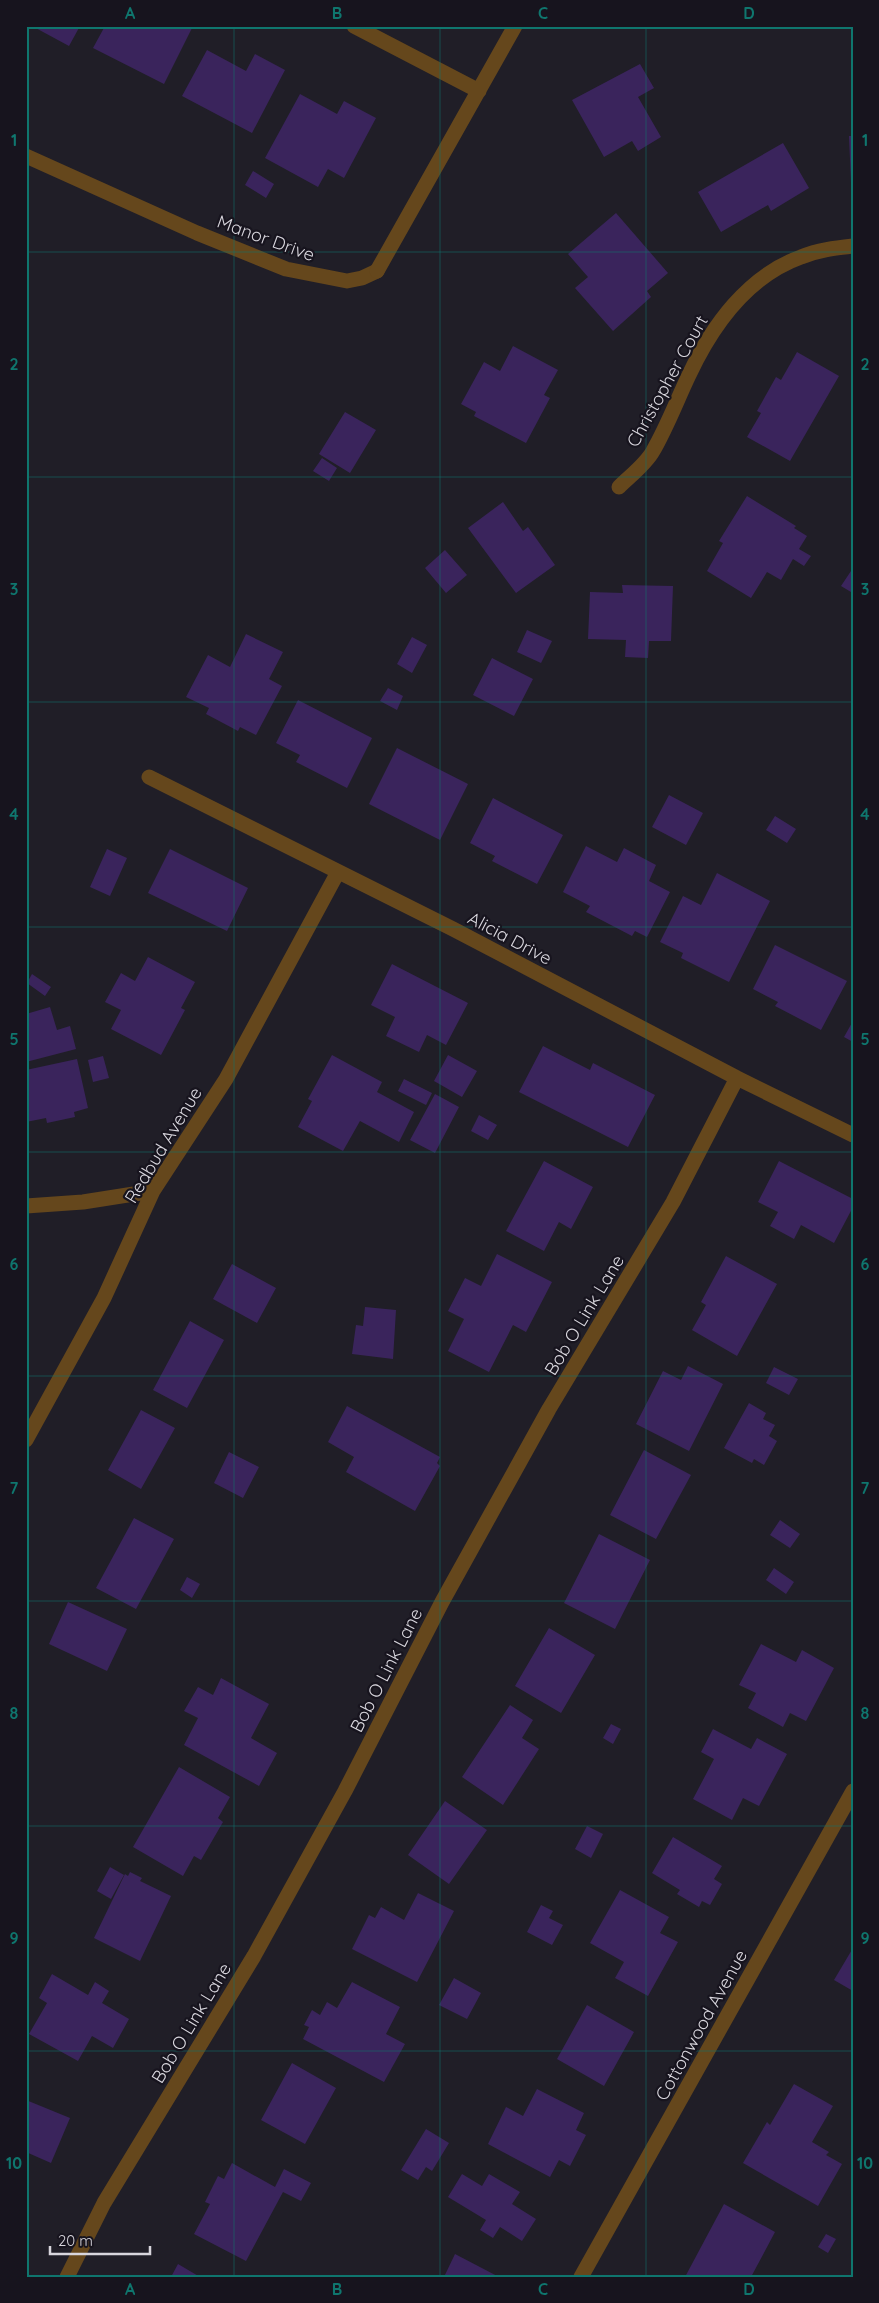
<svg xmlns="http://www.w3.org/2000/svg" width="879" height="2303" font-family="Quicksand,sans-serif">
  <style>
    .building { fill: #3a245c }
    .lines { fill: none; stroke-linecap: round; stroke-linejoin: round }
    .service { stroke: #65471c; stroke-width: 15 }
    .minor { stroke: #65471c; stroke-width: 15 }
    .grid { fill: none; stroke: #0f766e; stroke-width: 1; stroke-opacity: 0.55 }
    .labels { text-anchor: middle; dominant-baseline: central; stroke-width: 4.5; stroke-linejoin: round; paint-order: stroke }
    .street-label { font-size: 18px; fill: #d8d6dd; stroke: #17141e }
    .neatline { fill: none; stroke: #0f766e; stroke-width: 2 }
    .grid-label { font-size: 16px; text-anchor: middle; font-weight: bold; fill: #0f766e }
  </style>
  <rect width="100%" height="100%" fill="#201e27"/>
  <path class="building" d="M32 26H80L69 46Z
    M105 26H193L164 84 93 48Z
    M207 50 246 71 255 54 285 70 252 133 182 96Z
    M640 64 654 88 638 97 661 137 638 151 632 141 604 157 572 100Z
    M300 94 337 114 344 101 376 118 344 178 328 169 318 187 265 158Z
    M849 136H853V183H851Z
    M783 143 809 188 771 211 768 205 721 232 698 192Z
    M253 171 274 184 266 198 245 185Z
    M616 213 668 273 647 291 651 297 613 331 575 288 588 277 568 254Z
    M513 346 558 370 544 395 550 398 526 443 474 416 476 412 461 404 484 362 500 371Z
    M797 352 839 376 790 461 747 437 761 413 757 411 776 377 781 380Z
    M345 412 376 430 350 473 319 454Z
    M322 458 337 468 329 481 313 471Z
    M747 496 796 526 794 528 807 536 799 549 811 556 804 566 793 559 781 580 767 572 751 598 707 571 723 543 719 541Z
    M503 502 523 531 528 527 555 565 516 593 468 528Z
    M445 550 467 575 446 593 425 568Z
    M853 568V590L851 592 841 586Z
    M622 585 673 586 671 641H649L648 658 625 657 626 640 588 639 590 592 623 593Z
    M527 630 552 641 541 663 517 652Z
    M246 634 283 652 269 679 282 686 256 735 240 727 238 731 206 714 209 708 186 697 208 655 230 667Z
    M412 637 427 645 412 673 397 664Z
    M492 658 533 679 514 716 473 695Z
    M388 688 403 696 397 710 380 701Z
    M298 700 372 738 347 788 296 762 300 755 276 743Z
    M397 748 468 784 440 840 369 804Z
    M669 795 703 813 686 845 652 827Z
    M493 798 563 835 537 884 492 861 495 856 470 843Z
    M775 816 796 829 787 843 766 830Z
    M586 846 617 862 624 848 656 865 649 881 670 892 647 937 635 931 632 936 586 912 590 906 563 892Z
    M107 849 127 858 110 896 90 887Z
    M170 849 248 888 227 931 148 893Z
    M717 873 770 901 729 982 681 958 683 953 660 942 683 896 701 905Z
    M775 945 847 981 821 1030 775 1006 778 1002 753 989Z
    M148 957 195 982 181 1008 185 1010 161 1055 111 1029 121 1010 105 1002 121 973 135 981Z
    M392 964 468 1003 446 1045 427 1035 419 1052 386 1036 395 1017 371 1005Z
    M32 974 51 987 45 996 27 983Z
    M50 1007 57 1030 70 1026 76 1049 26 1062V1014Z
    M853 1021V1042L844 1037Z
    M543 1046 590 1070 593 1063 655 1095 628 1147 519 1092Z
    M332 1055 382 1082 377 1092 414 1112 399 1142 360 1121 343 1151 298 1127 312 1101 308 1099Z
    M448 1055 477 1071 462 1097 434 1081Z
    M103 1056 109 1078 93 1082 88 1060Z
    M77 1059 88 1108 74 1112 75 1117 47 1123 46 1118 26 1122V1070Z
    M404 1079 432 1093 426 1105 398 1091Z
    M435 1094 459 1107 435 1153 410 1140Z
    M479 1115 497 1125 488 1140 471 1131Z
    M544 1161 593 1187 571 1229 559 1222 544 1251 506 1231Z
    M779 1161 853 1199V1207L834 1243 801 1225 794 1239 770 1226 778 1212 758 1202Z
    M497 1254 552 1282 526 1332 513 1325 489 1372 448 1351 464 1319 448 1311 465 1278 481 1286Z
    M726 1256 777 1284 737 1356 692 1330 706 1305 701 1302Z
    M232 1264 276 1288 257 1323 213 1299Z
    M365 1307 396 1310 393 1359 352 1354 356 1325 363 1326Z
    M190 1321 224 1340 187 1408 153 1390Z
    M688 1366 723 1384 689 1451 636 1424 663 1371 681 1380Z
    M774 1367 798 1379 789 1395 766 1383Z
    M749 1403 766 1413 763 1419 775 1425 769 1436 777 1441 764 1465 754 1459 752 1463 724 1448Z
    M347 1406 440 1457 437 1463 440 1466 415 1511 346 1472 354 1457 328 1442Z
    M141 1410 175 1428 141 1489 108 1470Z
    M644 1450 691 1475 656 1539 610 1515Z
    M229 1452 259 1467 243 1498 214 1483Z
    M134 1518 174 1539 136 1609 96 1588Z
    M780 1520 800 1534 790 1548 770 1535Z
    M599 1534 650 1560 615 1629 564 1603Z
    M774 1568 794 1582 786 1594 766 1580Z
    M187 1577 200 1584 192 1598 180 1590Z
    M68 1602 127 1629 107 1671 49 1644Z
    M549 1628 595 1655 561 1713 515 1686Z
    M761 1644 796 1662 802 1650 834 1668 806 1721 790 1713 783 1727 748 1708 756 1693 739 1685Z
    M221 1678 269 1704 251 1738 277 1753 259 1786 184 1745 198 1718 184 1711 198 1687 213 1695Z
    M510 1705 533 1720 522 1738 539 1749 503 1805 462 1777Z
    M611 1724 621 1729 613 1744 603 1738Z
    M713 1729 751 1749 757 1738 787 1754 759 1806 743 1798 732 1820 693 1799 714 1759 701 1752Z
    M179 1767 230 1797 218 1818 223 1822 201 1860 194 1856 183 1876 133 1847Z
    M445 1801 487 1830 449 1884 408 1855Z
    M587 1826 603 1834 591 1858 575 1849Z
    M673 1837 722 1866 714 1879 722 1884 710 1905 702 1901 699 1907 677 1894 680 1890 652 1873Z
    M110 1867 124 1875 111 1899 97 1891Z
    M130 1872 142 1878 140 1881 171 1896 140 1961 94 1938 125 1874 128 1876Z
    M620 1890 669 1917 660 1933 678 1942 648 1996 615 1978 624 1962 590 1943Z
    M418 1893 454 1911 417 1982 352 1949 369 1915 375 1918 381 1907 404 1920Z
    M541 1905 553 1911 549 1918 563 1925 552 1945 527 1932Z
    M853 1948V1991L834 1980Z
    M52 1974 88 1995 95 1982 109 1991 102 2003 129 2019 113 2048 92 2036 78 2061 29 2034 47 2003 39 1998Z
    M454 1978 481 1993 467 2019 439 2005Z
    M352 1982 400 2007 386 2034 405 2044 384 2082 303 2039 309 2027 304 2025 312 2010 320 2015 327 2002 337 2008Z
    M587 2005 634 2032 604 2086 557 2059Z
    M292 2063 336 2088 305 2144 261 2120Z
    M794 2084 833 2106 812 2142 829 2152 826 2155 842 2164 818 2206 743 2163 767 2122 770 2125Z
    M537 2089 584 2113 576 2130 586 2135 570 2166 559 2160 550 2177 488 2144 506 2107 523 2116Z
    M26 2100 70 2118 51 2163 26 2152Z
    M426 2129 449 2143 432 2171 426 2167 418 2180 401 2170Z
    M232 2163 275 2187 284 2169 311 2183 301 2201 283 2192 246 2261 194 2234 210 2204 205 2202 218 2176 224 2179Z
    M462 2174 482 2186 489 2174 520 2192 512 2204 536 2219 522 2241 500 2227 493 2238 480 2230 486 2220 448 2197Z
    M724 2204 775 2232 751 2277H685Z
    M826 2234 836 2239 828 2253 818 2247Z
    M455 2254 499 2277H444Z
    M178 2264 200 2277H171Z"/>
  <g class="lines">
    <path class="service" d="M26 156 197 233 286 269 347 281 362 278 377 271"/>
    <path class="minor" d="M354 26 479 91
      M377 271 515 26
      M619 487C630 476 646 464 653 451 667 427 677 400 689 375 712 326 748 276 801 257 818 250 835 248 853 246
      M149 777 453 929 737 1078 853 1135
      M26 1206 83 1202 153 1191
      M26 1440 104 1298 153 1191 226 1079 338 872
      M67 2277 104 2203 254 1956 345 1791 442 1602 549 1409 673 1202 737 1078
      M581 2277 853 1791"/>
  </g>
  <path class="grid" d="M234 26V2277M440 26V2277M646 26V2277M26 252H853M26 477H853M26 702H853M26 927H853M26 1152H853M26 1376H853M26 1601H853M26 1826H853M26 2051H853"/>
  <g class="labels">
    <g class="street-label">
      <text transform="translate(266 238) rotate(20)">Manor Drive</text>
      <text transform="translate(667 381) rotate(-61)">Christopher Court</text>
      <text transform="translate(510 938) rotate(28)">Alicia Drive</text>
      <text transform="translate(163 1145) rotate(-59)">Redbud Avenue</text>
      <text transform="translate(584 1315) rotate(-59)">Bob O Link Lane</text>
      <text transform="translate(386 1670) rotate(-63)">Bob O Link Lane</text>
      <text transform="translate(191 2023) rotate(-59)">Bob O Link Lane</text>
      <text transform="translate(701 2025) rotate(-61)">Cottonwood Avenue</text>
    </g>
  </g>
  <rect width="879" height="2303" fill="none" stroke="#17141e" stroke-width="55"/>
  <path d="M50 2246v8h100v-8" fill="none" stroke="#d8d6dd" stroke-width="2.5"/>
  <text x="58" y="2246" font-size="15" fill="#d8d6dd" stroke="#17141e" stroke-width="4" paint-order="stroke">20 m</text>
  <rect x="28" y="28" width="824" height="2248" class="neatline"/>
  <g class="grid-label">
    <text x="130" y="19">A</text>
    <text x="337" y="19">B</text>
    <text x="543" y="19">C</text>
    <text x="749" y="19">D</text>
    <text x="14" y="146">1</text>
    <text x="865" y="146">1</text>
    <text x="14" y="370">2</text>
    <text x="865" y="370">2</text>
    <text x="14" y="595">3</text>
    <text x="865" y="595">3</text>
    <text x="14" y="820">4</text>
    <text x="865" y="820">4</text>
    <text x="14" y="1045">5</text>
    <text x="865" y="1045">5</text>
    <text x="14" y="1270">6</text>
    <text x="865" y="1270">6</text>
    <text x="14" y="1494">7</text>
    <text x="865" y="1494">7</text>
    <text x="14" y="1719">8</text>
    <text x="865" y="1719">8</text>
    <text x="14" y="1944">9</text>
    <text x="865" y="1944">9</text>
    <text x="14" y="2169">10</text>
    <text x="865" y="2169">10</text>
    <text x="130" y="2295">A</text>
    <text x="337" y="2295">B</text>
    <text x="543" y="2295">C</text>
    <text x="749" y="2295">D</text>
  </g>
</svg>
